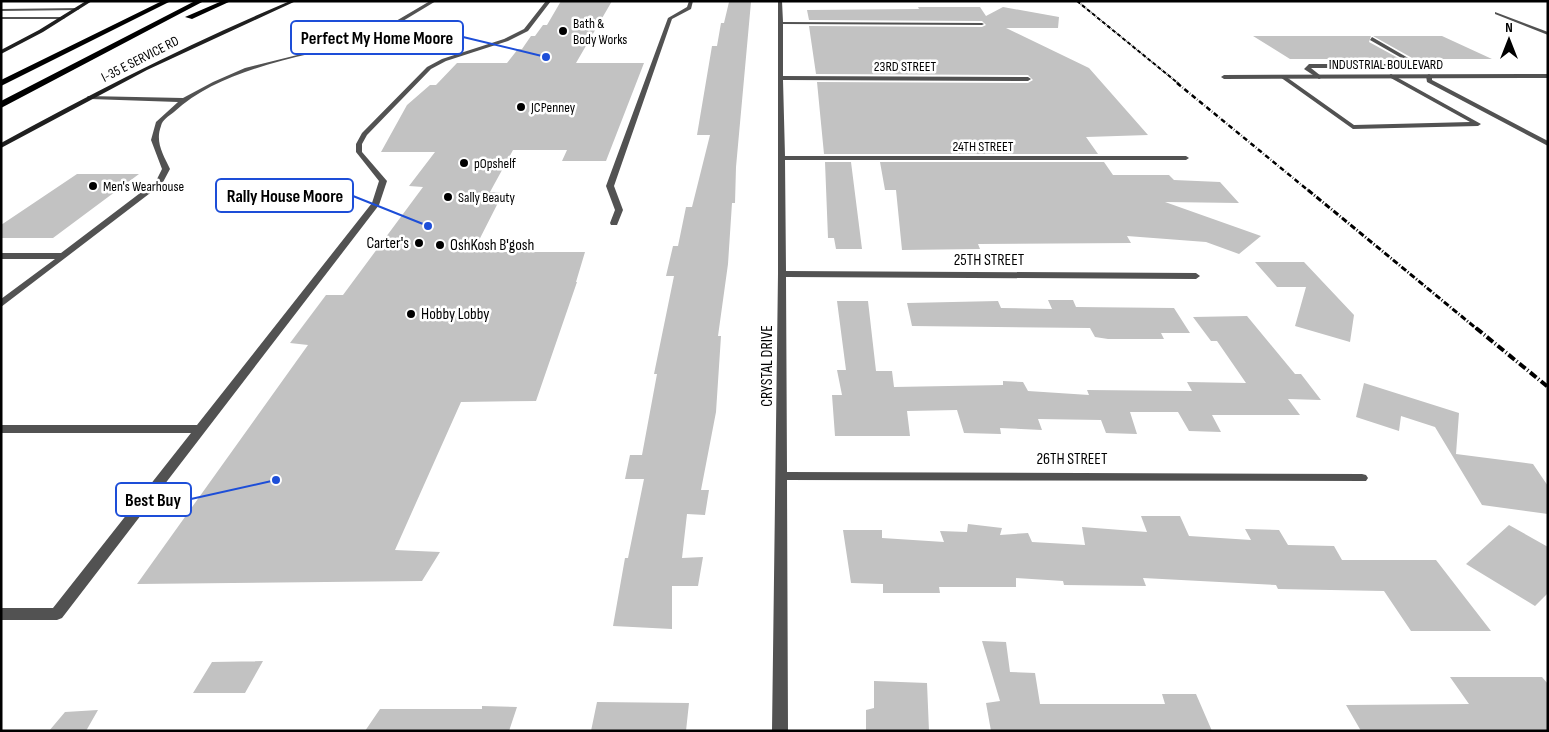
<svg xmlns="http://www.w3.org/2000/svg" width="1549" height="732" font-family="'Sofia Sans Condensed',sans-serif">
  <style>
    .building { fill: #c2c2c2 }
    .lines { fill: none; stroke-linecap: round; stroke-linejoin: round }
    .lane { fill: #525252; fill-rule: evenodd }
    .street { fill: #525252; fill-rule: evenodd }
    .secondary { fill: #1f1f1f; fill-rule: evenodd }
    .highway { fill: #000; fill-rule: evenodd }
    .rail-far3 { stroke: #000; stroke-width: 2; stroke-dasharray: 4 1 0.5 1; stroke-linecap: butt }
    .rail-far2 { stroke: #000; stroke-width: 2.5; stroke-dasharray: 5 2 0.5 2; stroke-linecap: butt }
    .rail-far1 { stroke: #000; stroke-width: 3; stroke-dasharray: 6 2 1 2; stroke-linecap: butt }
    .rail { stroke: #000; stroke-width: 4; stroke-dasharray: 8 2.5 1 2.5; stroke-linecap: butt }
    .poi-dot { fill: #000; stroke: #fff; stroke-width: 2 }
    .labels { text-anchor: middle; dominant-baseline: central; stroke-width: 5; stroke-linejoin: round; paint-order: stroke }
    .far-poi-label { font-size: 14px; fill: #000; stroke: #fff; text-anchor: start }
    .far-street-label { font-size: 14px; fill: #000; stroke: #fff }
    .poi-label { font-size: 16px; fill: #000; stroke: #fff; text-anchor: start }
    .street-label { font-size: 16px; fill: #000; stroke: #fff }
    .leader { fill: none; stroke: #1d4ed8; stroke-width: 2 }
    .callout-dot { fill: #1d4ed8; stroke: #fff; stroke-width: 2 }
    .callout { fill: #fff; stroke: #1d4ed8; stroke-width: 2 }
    .callout-label { font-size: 18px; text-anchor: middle; font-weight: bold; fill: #000 }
  </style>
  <rect width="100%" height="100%" fill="#fff"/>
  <path class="building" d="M561 1H612L576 63H644L606 161H562L567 150H513L490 192 503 193 473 252H585L576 282H577L536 401 461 402 395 550 440 552 422 581 137 584 308 345 290 343 326 295H343L423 187 409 186 435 152H381L407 105 430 85H436L457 63H507L518 49H522L531 36H535L543 25H547Z
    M729 2H751L736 167 735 203H732L728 264 718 336H721L716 412 701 490H709L705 515 687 514 682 558 703 557 698 586H672V629L613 626 625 558H628L644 479H625L630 455H642L657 374H654L674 276H666L673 246H678L686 207H692L710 135H697L712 46H717L721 23H724Z
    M918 7H980L986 16 1003 7 1059 17 1058 28H1006L1089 68 1148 135 1086 137 1098 154H824L817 82 1028 83 1033 80 1028 75 816 74 809 26 982 27 986 25 982 21 809 20 807 10 919 9Z
    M1253 36H1371L1369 42 1400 59H1290Z
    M1373 36H1442L1492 59H1414Z
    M825 162H851L862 249H836L834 238H828Z
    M880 162H1104L1113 175H1169L1174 180 1220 182 1239 203 1165 202 1261 236 1239 254 1206 242 1127 236 1131 243 978 244 980 249 902 250 896 190H885Z
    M77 174H139L53 238H1V225Z
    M1255 262H1304L1354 315 1350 342 1295 326 1306 287H1277Z
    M1048 300H1073L1076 307 1174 308 1190 333H1161L1164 339H1108L1095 337 1090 328 912 326 907 303 998 301 1001 308 1052 309Z
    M837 301H868L876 371H892L894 387 1003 385V381L1023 382 1028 391 1089 395 1087 390 1192 391 1187 382 1246 383 1217 341H1211L1193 317 1247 316 1295 374H1301L1321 400 1288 399 1300 415H1212L1221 432 1189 431 1178 412H1130L1137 434 1106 433 1101 420 1038 419 1042 430 1000 428 1001 434 964 433 957 410 907 411 910 436H835L832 395H842L837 370H846Z
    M1364 383 1459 413 1456 454 1533 464 1548 486V514L1482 505 1435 427 1401 416 1399 431 1356 417Z
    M1141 516H1180L1189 536 1251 540 1245 529 1279 530 1288 545 1334 546 1342 560H1436L1491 631H1411L1384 591 1278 589 1276 585 1143 578 1146 586 1064 585 1063 581 1016 578V587H939L940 593H883V584L851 583 843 530H882V538L944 542 940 531 967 532 968 524 1002 528 1000 535 1028 533 1032 542 1085 545 1082 527 1147 532Z
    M1509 525 1548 547V593L1535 606 1466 564Z
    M982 641 1006 642 1010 672 1035 673 1040 704H1165L1162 694H1196L1212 731H991L986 703 1000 701Z
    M263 661 245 693H193L212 662Z
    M1450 677H1542L1548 684V731H1361L1346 705 1469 704Z
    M874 681 927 683 929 731H866V710L874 708Z
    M597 702 689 703 686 731H591Z
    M482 706 517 707 509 731H365L380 709H482Z
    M98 710 86 731H49L65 712Z"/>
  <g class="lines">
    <path class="lane" d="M430 1H436L383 33 366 41C304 56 221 68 174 112 169 116 162 120 161 126 155 142 163 154 170 169L162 184 1 307V299L55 259H1V253H61L156 181 162 169 151 140 156 122 178 102 90 99 87 97 88 96 183 98 213 82 245 68 362 39 379 31Z
      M546 1H551L528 31 508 41 446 61 431 69 367 135 362 144V152L387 181 379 205 62 618 57 620H1V608H53L191 433H1V425H197L372 203 379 181 356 152V144L362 133 427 67 442 59 504 39 524 29Z
      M689 1H693L691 9 672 19 614 186 623 210 617 225H611L610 223 615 210 606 186 668 18 687 7Z
      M80 8 78 10 1 11V9Z
      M1 17H63L65 18 63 19H1Z
      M1372 37 1422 66 1419 68H1311L1321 76V78L1319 79 1304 69 1309 64H1412L1370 40Z
      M1391 74 1481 124 1478 126 1353 129 1280 77 1285 76 1354 125 1470 122 1389 77 1388 76Z
      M1429 74 1432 76V80L1548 141V146L1427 82 1426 76Z"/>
    <path class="street" d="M778 1H782L783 22 982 23 984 24 982 25 783 24V76L1028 77 1031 79 1028 81 783 80 785 156H1186L1189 158 1186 160H785L786 271 1196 273 1200 276 1196 279 786 277 787 472 1362 474 1366 475 1368 478 1366 481 787 480 788 731H772L778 274Z
      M1495 12 1548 32V35L1495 14Z
      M1548 74V78L1224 79 1221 77 1224 75Z"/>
    <path class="secondary" d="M86 1H92L43 32 1 54V50L39 30Z
      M290 1H296L147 70 1 148V143C95 91 191 43 290 1Z"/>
    <path class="highway" d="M162 1H171L1 86V80Z
      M195 1H204L1 108V101Z
      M222 1H231L192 19 185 17Z"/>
    <path class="rail-far3" d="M1077 1 1179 84"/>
    <path class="rail-far2" d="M1177 83 1309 191"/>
    <path class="rail-far1" d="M1308 190 1477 329"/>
    <path class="rail" d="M1476 328 1548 387"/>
  </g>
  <g class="poi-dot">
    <circle cx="563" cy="31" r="5"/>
    <circle cx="521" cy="107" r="5"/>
    <circle cx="464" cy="163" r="5"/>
    <circle cx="93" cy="186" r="5"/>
    <circle cx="448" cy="197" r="5"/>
    <circle cx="419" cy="243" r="5"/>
    <circle cx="440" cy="245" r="5"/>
    <circle cx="411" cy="314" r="5"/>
  </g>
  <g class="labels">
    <g class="far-poi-label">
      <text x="573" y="23">Bath &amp;<tspan x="573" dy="16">Body Works</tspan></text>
      <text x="531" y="107">JCPenney</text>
      <text x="474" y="163">pOpshelf</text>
      <text x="103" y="186">Men's Wearhouse</text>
      <text x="458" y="197">Sally Beauty</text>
    </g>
    <g class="far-street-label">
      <text transform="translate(140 59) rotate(-27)">I-35 E SERVICE RD</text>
      <text x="1386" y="64">INDUSTRIAL BOULEVARD</text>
      <text x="905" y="66">23RD STREET</text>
      <text x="983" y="146">24TH STREET</text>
    </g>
    <g class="poi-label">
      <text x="409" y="243" text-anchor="end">Carter's</text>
      <text x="450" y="245">OshKosh B'gosh</text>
      <text x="421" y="314">Hobby Lobby</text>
    </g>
    <g class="street-label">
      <text x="989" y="260">25TH STREET</text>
      <text transform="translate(767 366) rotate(-90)">CRYSTAL DRIVE</text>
      <text x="1072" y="459">26TH STREET</text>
    </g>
  </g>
  <path class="leader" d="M546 57L463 37M428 226L353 196M276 480L191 499"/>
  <g class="callout-dot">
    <circle cx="546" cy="57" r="5"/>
    <circle cx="428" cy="226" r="5"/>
    <circle cx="276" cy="480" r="5"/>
  </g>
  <g class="callout">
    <rect x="291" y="21" width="172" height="33" rx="5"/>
    <rect x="216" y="179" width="137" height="33" rx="5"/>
    <rect x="116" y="483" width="75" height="33" rx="5"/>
  </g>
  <g class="callout-label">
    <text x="377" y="44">Perfect My Home Moore</text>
    <text x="285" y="202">Rally House Moore</text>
    <text x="153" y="506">Best Buy</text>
  </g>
  <rect width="1549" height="732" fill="none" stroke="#000000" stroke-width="5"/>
  <g transform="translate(1509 40)" stroke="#ffffff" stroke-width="4" paint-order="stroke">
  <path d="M0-4L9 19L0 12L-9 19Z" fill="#000000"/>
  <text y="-8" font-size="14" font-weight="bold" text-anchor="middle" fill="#000000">N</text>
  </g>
</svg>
